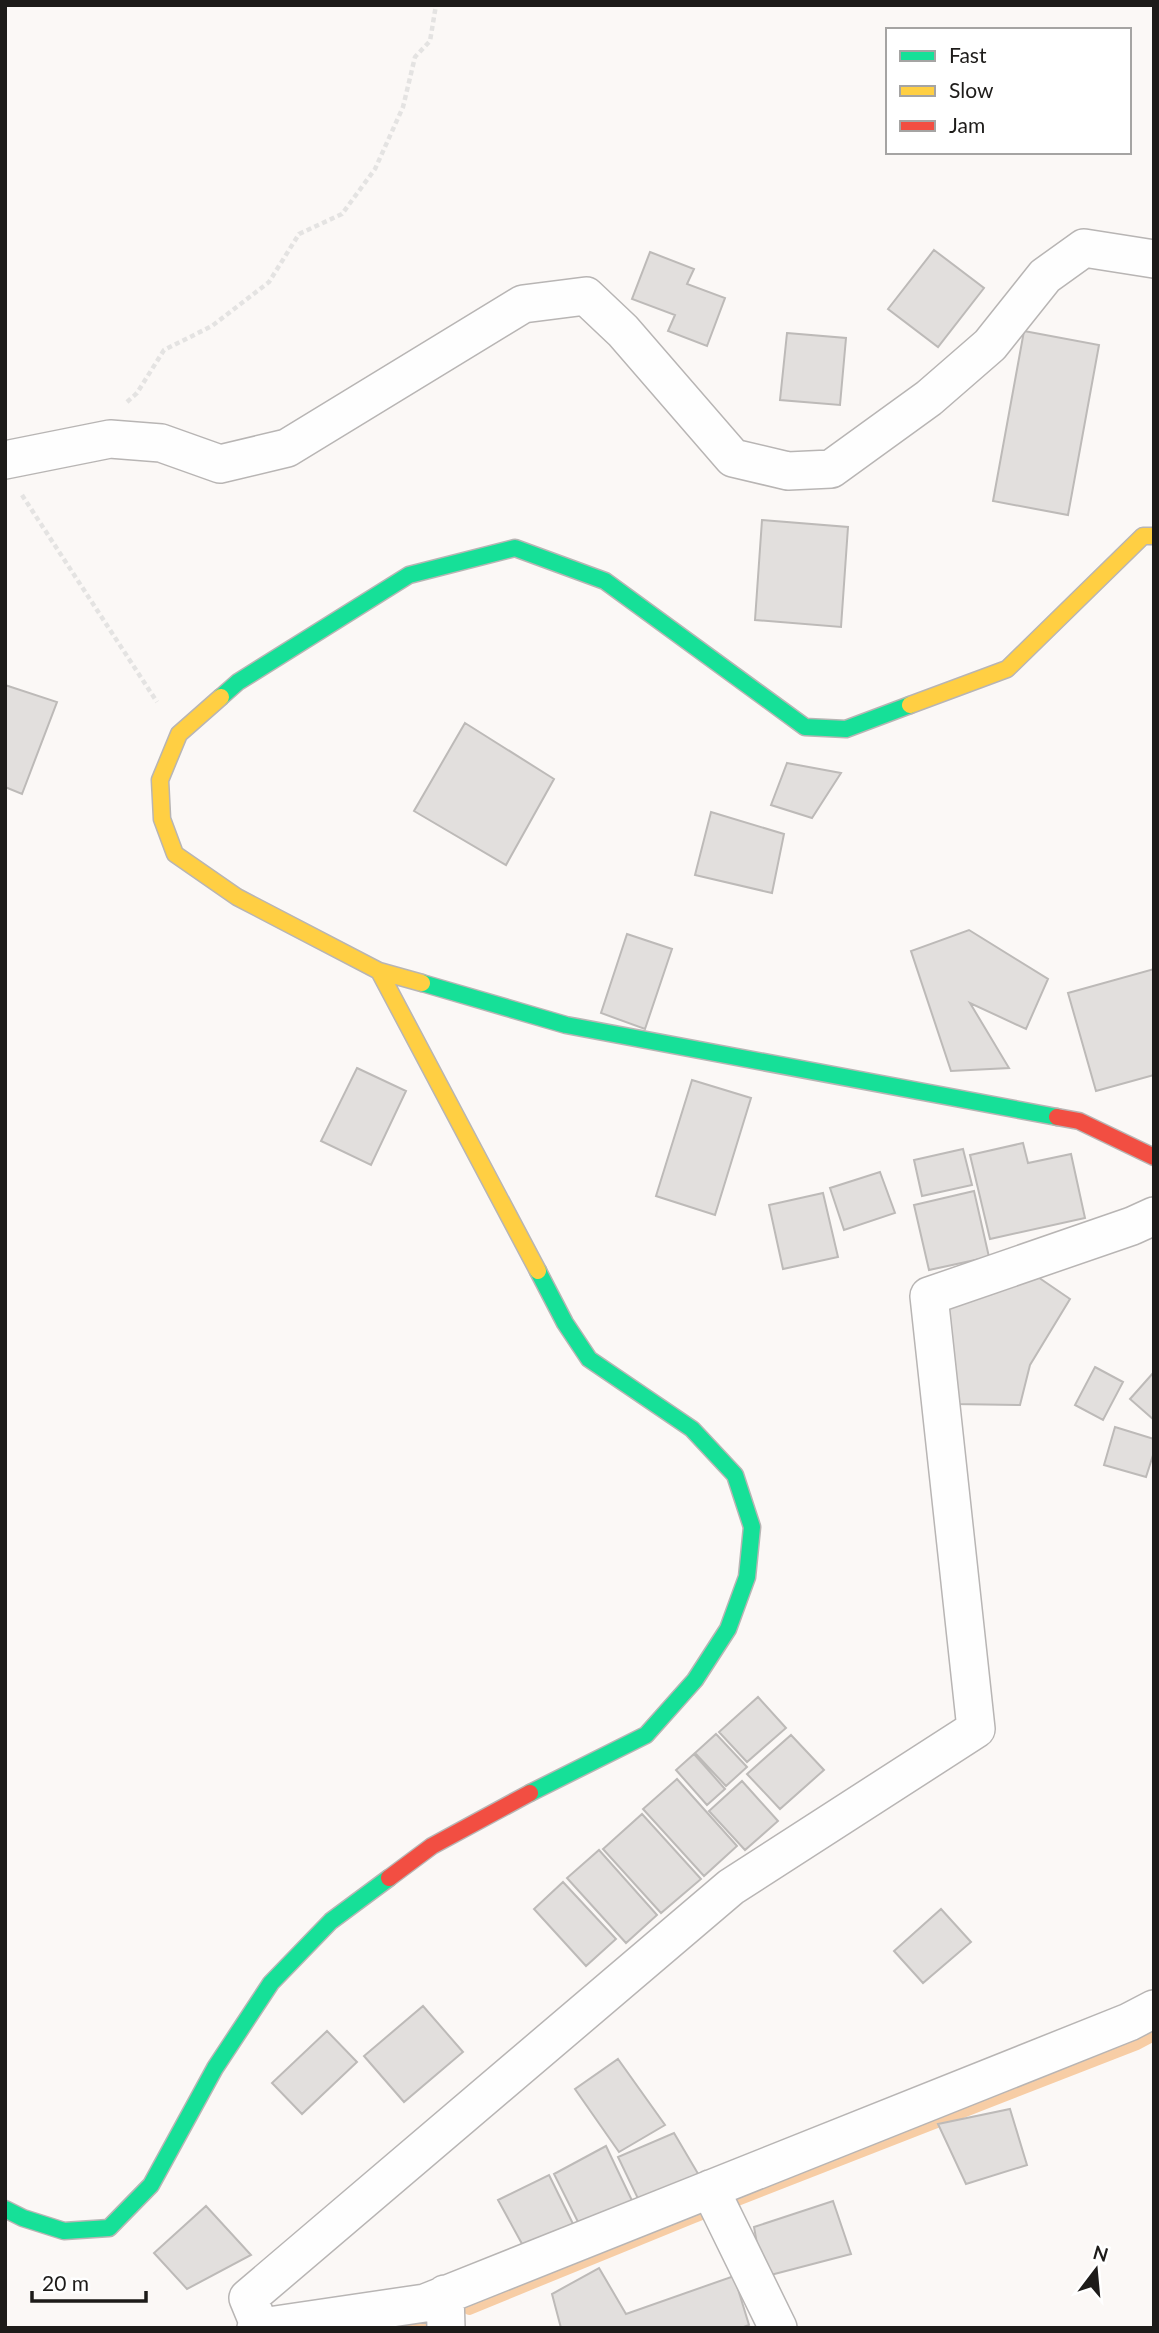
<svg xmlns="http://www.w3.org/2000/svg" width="1159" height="2333" font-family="Lato,sans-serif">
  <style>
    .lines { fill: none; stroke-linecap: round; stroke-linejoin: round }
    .stream { stroke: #f7cda5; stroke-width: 10 }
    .building { fill: #e2dfdd; stroke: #bdbab8; stroke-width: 2 }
    .street-casing { stroke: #b8b5b4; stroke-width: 40 }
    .fast-casing { stroke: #b8b5b4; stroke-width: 19 }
    .slow-casing { stroke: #b8b5b4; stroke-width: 19 }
    .jam-casing { stroke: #b8b5b4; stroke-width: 19 }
    .path { stroke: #e4e3e2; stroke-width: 4.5; stroke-dasharray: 5 3.5; stroke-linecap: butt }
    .street { stroke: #fefefe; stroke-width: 37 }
    .fast { stroke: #16e098; stroke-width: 16 }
    .slow { stroke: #ffcf43; stroke-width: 16 }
    .jam { stroke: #f24e42; stroke-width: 16 }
  </style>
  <rect width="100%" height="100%" fill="#fbf8f6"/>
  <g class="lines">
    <path class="stream" d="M469 2310 694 2218 1137 2045 1154 2036
      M390 2328 428 2321"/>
  </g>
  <path class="building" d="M934 250 984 288 938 347 888 309Z
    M650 252 694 269 687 284 725 298 707 346 668 331 675 315 632 299Z
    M1024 331 1099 345 1068 515 993 501Z
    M787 333 846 338 840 405 780 400Z
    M762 520 848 527 841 627 755 620Z
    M5 685 57 702 22 794 5 787Z
    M465 723 554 779 506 865 414 811Z
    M787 763 841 773 812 818 771 805Z
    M711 812 784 834 772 893 695 875Z
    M969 930 1048 979 1026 1029 970 1003 1009 1068 951 1071 911 951Z
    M627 934 672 949 645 1029 601 1013Z
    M1154 969V1075L1096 1091 1068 993Z
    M357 1068 406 1091 371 1165 321 1141Z
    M692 1080 751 1098 715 1215 656 1196Z
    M1023 1143 1028 1163 1071 1154 1085 1218 990 1239 970 1155Z
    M963 1149 972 1185 922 1196 914 1160Z
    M880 1172 895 1213 844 1230 830 1188Z
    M974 1191 989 1257 929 1270 914 1205Z
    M823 1193 838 1257 783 1269 769 1205Z
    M1032 1273 1070 1299 1030 1365 1020 1405 954 1404 945 1304Z
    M1095 1367 1123 1382 1103 1420 1075 1405Z
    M1154 1372V1420L1130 1399Z
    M1115 1427 1154 1439V1452L1146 1477 1104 1465Z
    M758 1697 786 1728 747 1762 719 1732Z
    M716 1734 747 1767 726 1786 695 1753Z
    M791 1735 824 1770 780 1809 747 1774Z
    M694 1754 725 1789 707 1805 676 1770Z
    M677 1779 737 1846 704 1876 643 1809Z
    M742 1781 778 1821 745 1850 709 1811Z
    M642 1814 701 1879 661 1913 603 1849Z
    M599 1850 657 1915 626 1943 567 1878Z
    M563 1882 616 1939 586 1966 534 1909Z
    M941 1909 971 1942 923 1983 894 1951Z
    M423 2006 463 2052 404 2102 364 2056Z
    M327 2031 357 2062 302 2114 272 2083Z
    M618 2059 665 2125 619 2152 575 2089Z
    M1010 2109 1027 2165 966 2184 938 2124Z
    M674 2133 700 2177 642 2207 618 2157Z
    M606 2146 637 2211 584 2234 554 2174Z
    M549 2175 578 2234 527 2253 498 2200Z
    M833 2201 851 2254 763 2277 754 2227Z
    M206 2206 251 2255 187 2289 154 2253Z
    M599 2268 626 2314 734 2276 749 2325 741 2328H561L552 2294Z"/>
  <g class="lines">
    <g class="street-casing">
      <path id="street" d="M5 460 110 439 161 443 220 464 287 448 523 304 586 296 623 331 733 458 788 471 831 469 929 398 990 345 1045 276 1084 248 1154 259
        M710 2189 778 2328
        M445 2294 446 2328
        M260 2327 248 2298 731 1887 976 1729 929 1296 1132 1226 1154 1216
        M256 2328 425 2303 1129 2022 1154 2009"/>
    </g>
    <g class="fast-casing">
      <path id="fast" d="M221 697 238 682 409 575 515 548 605 581 805 727 846 729 910 705
        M422 983 566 1025 1057 1117
        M530 1793 646 1735 695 1680 728 1629 747 1577 752 1527 735 1475 692 1429 589 1359 565 1323 538 1271
        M5 2209 23 2218 64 2231 109 2228 151 2185 215 2068 271 1983 331 1921 389 1878"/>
    </g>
    <g class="slow-casing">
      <path id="slow" d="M221 697 179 734 160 780 162 819 175 854 237 897 379 971 422 983
        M910 705 1007 669 1143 536H1154
        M379 971 538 1271"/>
    </g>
    <g class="jam-casing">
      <path id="jam" d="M1057 1117 1079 1121 1154 1157
        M389 1878 432 1846 530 1793"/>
    </g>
    <path class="path" d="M127 402 137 393 164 350 212 326 269 282 299 234 342 214 375 169 403 107 415 57 430 41 436 5
      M22 495 157 702"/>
    <use href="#street" class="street"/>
    <use href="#fast" class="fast"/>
    <use href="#slow" class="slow"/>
    <use href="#jam" class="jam"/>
  </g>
  <rect width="1159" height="2333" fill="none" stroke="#1d1b19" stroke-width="14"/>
  <rect x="886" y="28" width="245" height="126" fill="#ffffff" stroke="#a5a4a3" stroke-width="2"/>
  <rect x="900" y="51" width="35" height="10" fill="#16e098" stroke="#a5a4a3" stroke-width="2"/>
  <text x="949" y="63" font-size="21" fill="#1d1b19">Fast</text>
  <rect x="900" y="86" width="35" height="10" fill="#ffcf43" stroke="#a5a4a3" stroke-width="2"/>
  <text x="949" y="98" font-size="21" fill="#1d1b19">Slow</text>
  <rect x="900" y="121" width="35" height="10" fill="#f24e42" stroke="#a5a4a3" stroke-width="2"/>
  <text x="949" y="133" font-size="21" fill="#1d1b19">Jam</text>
  <g transform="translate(1096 2270) rotate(16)" stroke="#ffffff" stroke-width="5" paint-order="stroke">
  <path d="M0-5L12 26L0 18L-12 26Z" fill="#1d1b19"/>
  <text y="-10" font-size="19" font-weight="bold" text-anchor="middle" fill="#1d1b19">N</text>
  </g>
  <path d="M32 2291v10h114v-10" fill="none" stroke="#1d1b19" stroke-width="3.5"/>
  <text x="42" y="2291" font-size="21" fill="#1d1b19" stroke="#ffffff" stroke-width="5" paint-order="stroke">20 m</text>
</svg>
